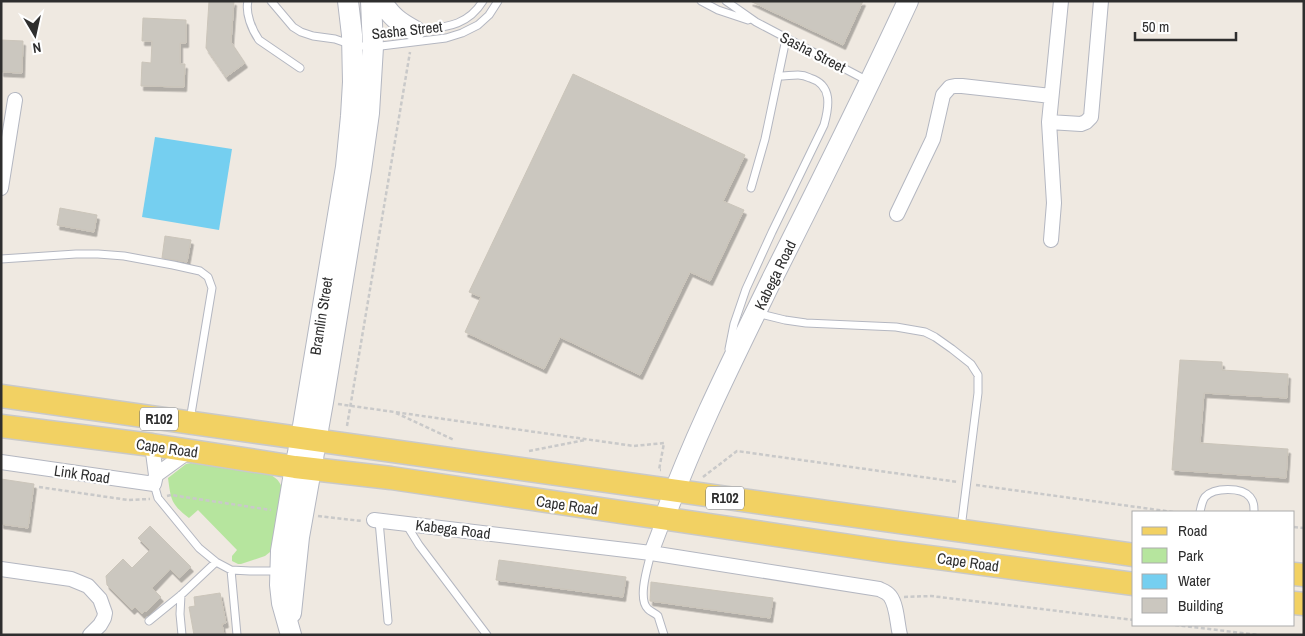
<svg xmlns="http://www.w3.org/2000/svg" width="1305" height="636" font-family="'Archivo Narrow',sans-serif">
  <style>
    .green { fill: #b6e59e }
    .water { fill: #75cff0 }
    .building { fill: #cbc7bf; stroke: #cbc5ba; filter: url(#shadow) }
    .lines { fill: none; stroke-linecap: round; stroke-linejoin: round }
    .lane-casing { stroke: #b4b7c1; stroke-width: 9 }
    .street-casing { stroke: #b4b7c1; stroke-width: 16 }
    .secondary-casing { stroke: #b4b7c1; stroke-width: 22 }
    .primary-casing { stroke: #c9c9c9; stroke-width: 25 }
    .path { stroke: #c9c9c9; stroke-width: 2.5; stroke-dasharray: 4 2.5; stroke-linecap: butt }
    .lane { stroke: #fff; stroke-width: 7 }
    .street { stroke: #fff; stroke-width: 14 }
    .secondary { stroke: #fff; stroke-width: 20 }
    .primary { stroke: #f2d163; stroke-width: 22 }
    .labels { text-anchor: middle; dominant-baseline: central; stroke-width: 4.5; stroke-linejoin: round; paint-order: stroke }
    .shield { fill: #fff; stroke: #6d6d6d; stroke-width: 1 }
    .shield-label { font-size: 14px; font-weight: bold; fill: #2e2e2e }
    .street-label { font-size: 15px; fill: #2e2e2e; stroke: #fff }
  </style>
  <defs>
    <filter id="shadow"><feDropShadow dx="2.5" dy="4.5" stdDeviation="0" flood-color="#0004"/></filter>
  </defs>
  <rect width="100%" height="100%" fill="#efe9e1"/>
  <path class="green" d="M191 463 264 473C273 475 279 479 282 488L274 546 270 552 265 556 241 564H238L232 561V556L237 550 198 510 189 518C171 504 171 500 168 478L186 464Z"/>
  <path class="water" d="M155 137 232 149 219 230 142 217Z"/>
  <path class="building" d="M209 1H234L231 42 245 63 226 77 206 48Z
    M750 1H863L843 45Z
    M143 18 186 20V43H180V64H185L184 87 141 86 142 62 151 63 152 41H142Z
    M1 40 23 41 22 73 1 72Z
    M573 74 745 155 723 201 744 210 710 281 690 272 640 375 560 337 544 369 465 332 481 297 469 292Z
    M60 208 97 215 94 232 57 225Z
    M165 236 191 240 187 262 162 258Z
    M1180 360 1222 362V370L1288 374 1287 398 1204 393 1200 443 1288 449 1286 478 1172 470Z
    M1 479 34 484 28 528 1 524Z
    M150 526 191 567 179 578 170 569 152 588 161 597 146 612 145 611 142 614 135 607 132 610 107 585 106 576 123 559 132 568 150 550 138 538Z
    M499 560 626 577 623 597 496 580Z
    M651 582 773 598 770 618 650 601Z
    M220 593 226 623 222 624 224 635H194L189 607 195 606 194 597Z"/>
  <g class="lines">
    <g class="lane-casing">
      <path id="lane" d="M248 1C245 13 252 30 259 40L300 68
        M271 1 293 27 301 32 313 36 335 39 352 45 373 47 446 38 462 33 478 25 489 15 498 1
        M701 1 718 10 748 20
        M726 1 756 22 868 81
        M417 31C444 27 467 27 483 1
        M374 34 406 31
        M751 188 765 139 786 39
        M1 259 76 254H98L124 256 173 265 200 271 208 277 212 288 190 420
        M756 313 785 320 806 323 896 327 925 332 935 337 952 349 971 364 978 375V393L961 528
        M729 349 734 324 746 289 772 232 824 125C829 107 833 85 810 78 806 76 802 75 798 75 792 75 785 76 778 76
        M154 484 158 498 199 548 216 562 231 570 250 571H278
        M1200 512C1201 507 1202 501 1205 497 1214 487 1242 487 1250 497 1254 502 1254 506 1254 512
        M379 521 388 621
        M406 524 419 545 487 635
        M651 553C648 566 637 599 648 609 651 612 655 613 658 616L664 635
        M231 570 237 635
        M181 595 180 614 182 635
        M149 621 181 595 216 562"/>
    </g>
    <g class="street-casing">
      <path id="street" d="M1049 122 1081 124 1086 122 1091 117 1101 1
        M1 188 15 100
        M897 214 933 139 943 95 950 87 955 86H962L1051 96
        M1051 240 1054 203 1049 122 1061 1
        M1 462 154 484 156 475 152 445
        M156 475 189 451
        M374 520 651 553 879 589C883 591 887 592 890 596 897 605 897 623 900 635
        M651 553 664 519
        M1 569 71 579 88 586 100 599 105 613 104 618 100 625 90 635"/>
    </g>
    <g class="secondary-casing">
      <path id="secondary" d="M381 1C392 17 398 22 415 31
        M664 519C694 436 734 357 773 277 819 186 865 94 908 1
        M291 613 299 537 323 402 361 170 369 113 373 47 371 1
        M291 635 282 603 280 585 281 551 295 467 301 438 346 167 351 116 353 82 352 35 348 1"/>
    </g>
    <g class="primary-casing">
      <path id="primary" d="M1 396 1134 555
        M1 426 152 445 295 467 391 478 884 551 1134 584
        M1294 574 1304 575
        M1294 603 1304 604"/>
    </g>
    <path class="path" d="M338 404 634 446 664 443 659 470H661
      M396 413 454 440
      M347 426 410 52
      M529 451 585 440
      M703 477 737 451 958 482
      M976 485 1173 512
      M39 487 128 500 150 499
      M167 496 171 495 271 510
      M318 516 362 521
      M1294 527 1304 528
      M904 597 931 596 1134 620
      M1175 625 1259 635"/>
    <use href="#lane" class="lane"/>
    <use href="#street" class="street"/>
    <use href="#secondary" class="secondary"/>
    <use href="#primary" class="primary"/>
  </g>
  <g class="labels">
    <g class="shield">
      <rect x="140" y="407.5" width="38" height="23" rx="4"/>
      <rect x="706" y="486.5" width="38" height="23" rx="4"/>
    </g>
    <g class="shield-label">
      <text x="159" y="419">R102</text>
      <text x="725" y="498">R102</text>
    </g>
    <g class="street-label">
      <text transform="translate(407 30) rotate(-6)">Sasha Street</text>
      <text transform="translate(813 52) rotate(27)">Sasha Street</text>
      <text transform="translate(775 275) rotate(-64)">Kabega Road</text>
      <text transform="translate(321 316) rotate(-81)">Bramlin Street</text>
      <text transform="translate(167 448) rotate(8)">Cape Road</text>
      <text transform="translate(82 474) rotate(8)">Link Road</text>
      <text transform="translate(567 505) rotate(8)">Cape Road</text>
      <text transform="translate(453 529) rotate(7)">Kabega Road</text>
      <text transform="translate(968 562) rotate(8)">Cape Road</text>
    </g>
  </g>
  <rect width="1305" height="636" fill="none" stroke="#2e2e2e" stroke-width="5"/>
  <rect x="1132" y="511" width="162" height="115" fill="#ffffff" stroke="#ababab"/>
  <rect x="1142" y="527" width="25" height="8" fill="#f2d163" stroke="#ababab"/>
  <text x="1178" y="536" font-size="15" fill="#2e2e2e">Road</text>
  <rect x="1142" y="548" width="25" height="15" fill="#b6e59e" stroke="#ababab"/>
  <text x="1178" y="561" font-size="15" fill="#2e2e2e">Park</text>
  <rect x="1142" y="574" width="25" height="15" fill="#75cff0" stroke="#ababab"/>
  <text x="1178" y="586" font-size="15" fill="#2e2e2e">Water</text>
  <rect x="1142" y="598" width="25" height="15" fill="#cbc7bf" stroke="#ababab"/>
  <text x="1178" y="611" font-size="15" fill="#2e2e2e">Building</text>
  <g transform="translate(35 35) rotate(171)" stroke="#ffffff" stroke-width="4" paint-order="stroke">
  <path d="M0-4L9 19L0 12L-9 19Z" fill="#2e2e2e"/>
  <text y="-8" font-size="14" font-weight="bold" text-anchor="middle" fill="#2e2e2e">N</text>
  </g>
  <path d="M1135 32v8h101v-8" fill="none" stroke="#2e2e2e" stroke-width="2.5"/>
  <text x="1142" y="32" font-size="15" fill="#2e2e2e" stroke="#ffffff" stroke-width="4" paint-order="stroke">50 m</text>
</svg>
